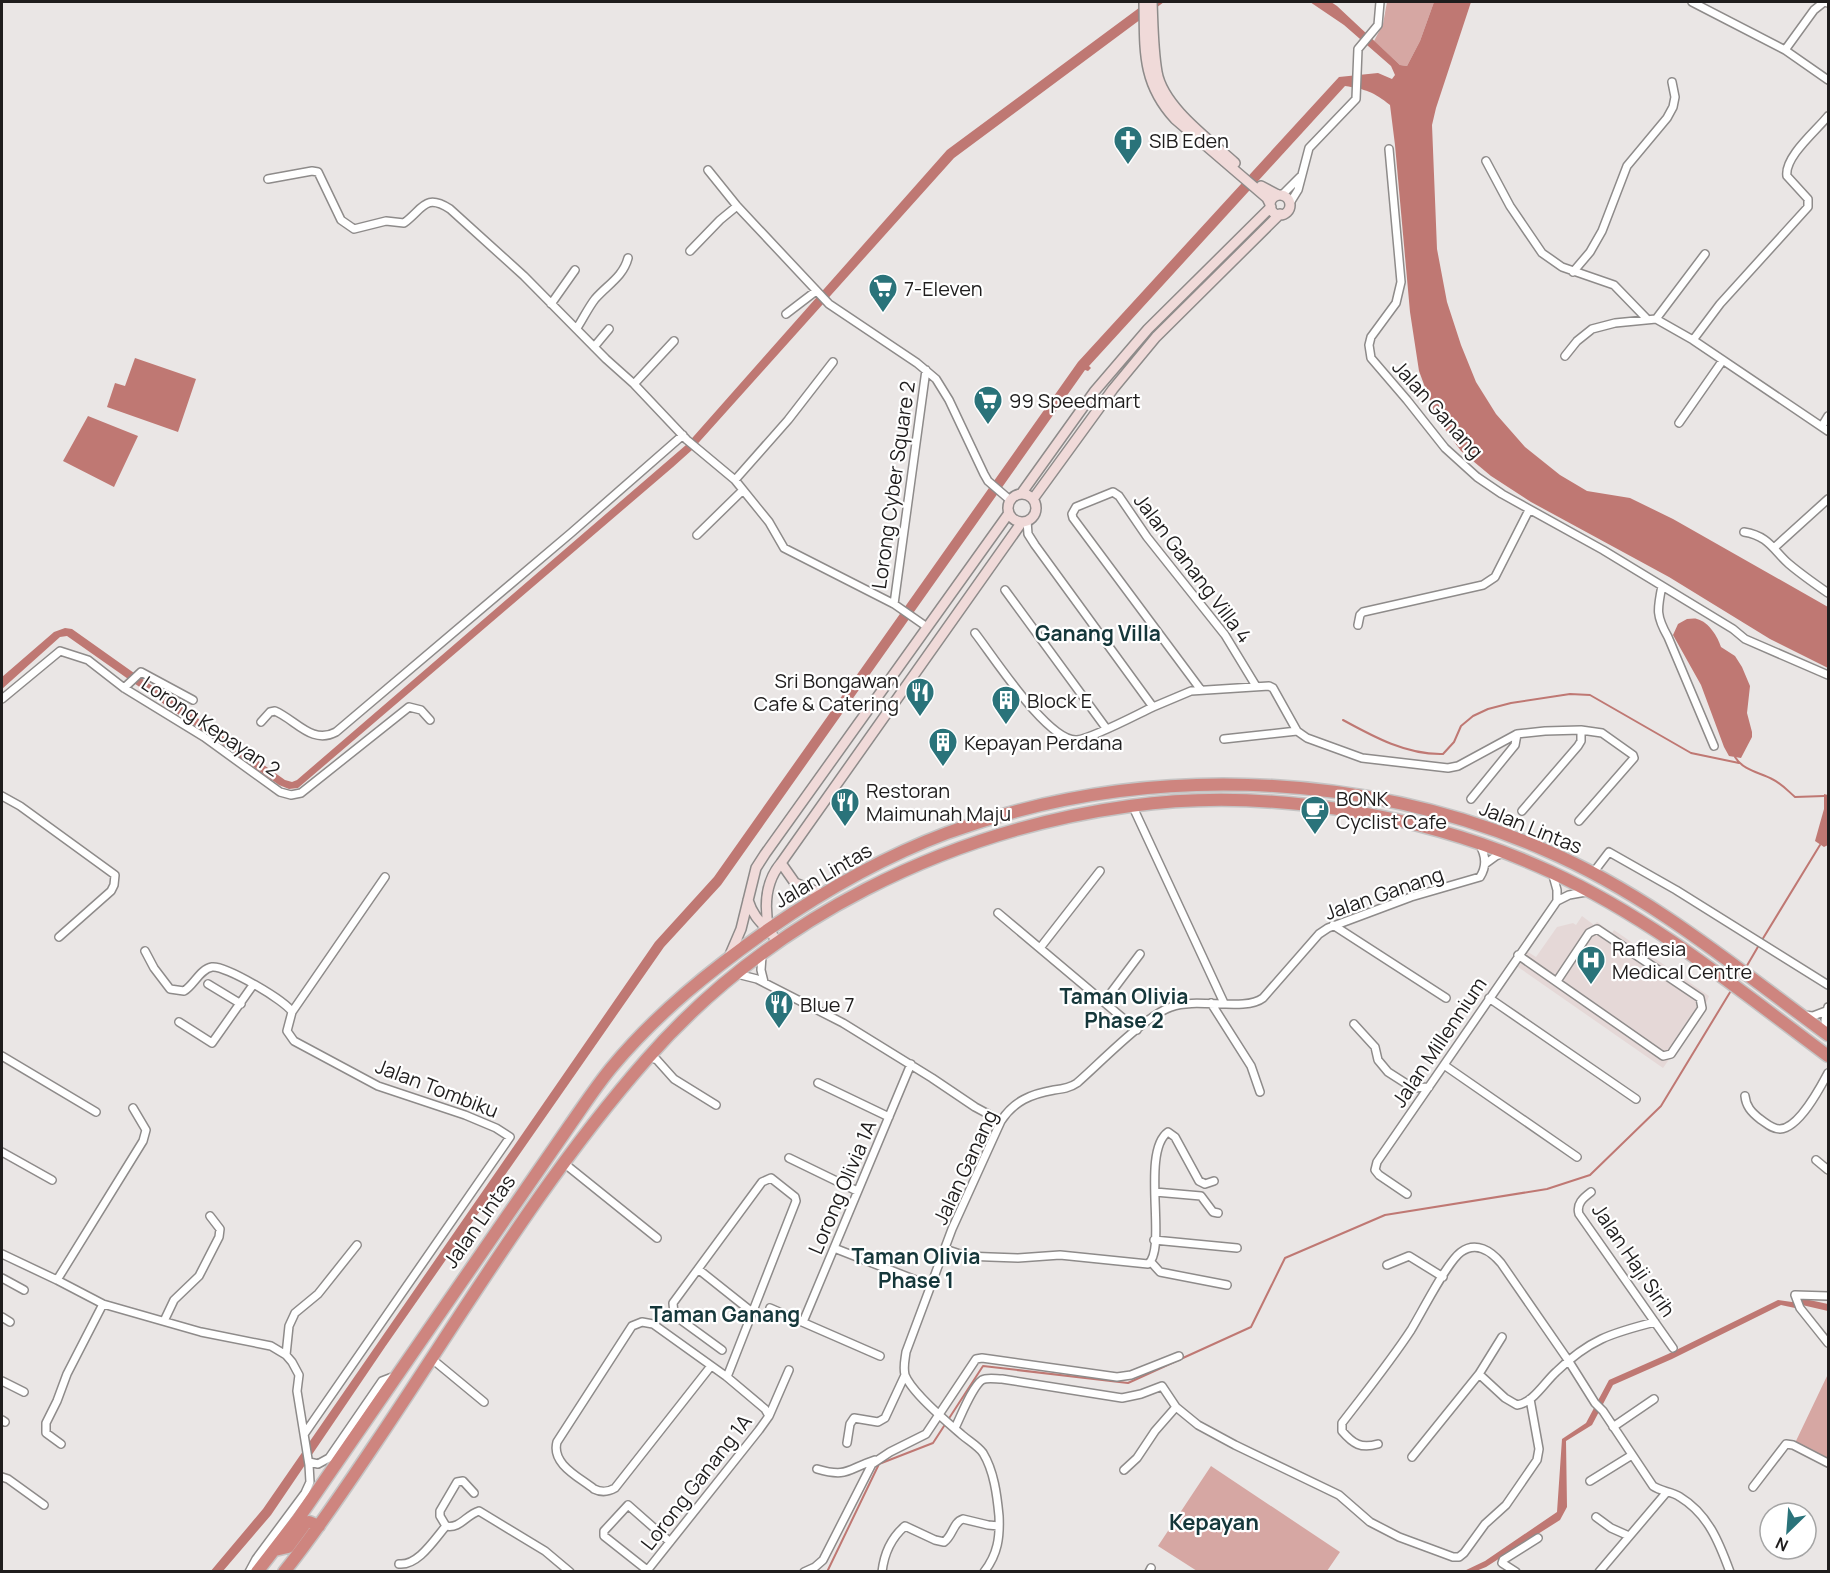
<svg xmlns="http://www.w3.org/2000/svg" width="1830" height="1573" font-family="Manrope,sans-serif">
  <style>
    .built { fill: #e5d8d7 }
    .green { fill: #d6a7a3 }
    .water { fill: #bf7873 }
    .lines { fill: none; stroke-linecap: round; stroke-linejoin: round }
    .stream { stroke: #bf7873; stroke-width: 2 }
    .street-casing { stroke: #8e8b8a; stroke-width: 10 }
    .secondary-casing { stroke: #8e8b8a; stroke-width: 12 }
    .highway-casing { stroke: #c5c4c4; stroke-width: 15 }
    .street { stroke: #fff; stroke-width: 7 }
    .secondary { stroke: #f0dad9; stroke-width: 9 }
    .highway { stroke: #ce857f; stroke-width: 12 }
    .labels { text-anchor: middle; dominant-baseline: central; stroke-width: 4.5; stroke-linejoin: round; paint-order: stroke }
    .poi-label { font-size: 20px; fill: #1f1d1d; stroke: #fff; text-anchor: start }
    .street-label { font-size: 20px; fill: #1f1d1d; stroke: #fff }
    .neighbourhood-label { font-size: 21px; font-weight: bold; fill: #15373a; stroke: #fff }
    .quarter-label { font-size: 22px; font-weight: bold; fill: #15373a; stroke: #fff }
  </style>
  <rect width="100%" height="100%" fill="#eae6e5"/>
  <path class="built" d="M1582 916 1594 925 1597 922 1612 933 1614 930 1709 996 1703 1011 1663 1068 1518 967 1528 952 1536 957 1557 927 1573 923 1576 925Z"/>
  <path class="green" d="M1387 2H1434L1420 41 1407 66 1400 65 1374 41 1383 24Z
    M1828 1374V1458L1795 1443Z
    M1211 1466 1340 1552 1327 1571H1197L1158 1546Z"/>
  <path class="water" d="M1147 2H1164L954 158 692 450 673 467 298 788 289 789 279 785 67 636 60 637 2 689V677L54 632 65 628 72 629 285 780 292 782 297 780 686 445 947 150Z
    M1310 2H1331L1337 6 1400 65 1407 66 1420 41 1434 2H1471L1436 108 1432 125 1437 249 1447 302 1461 345 1476 382 1496 414 1525 447 1560 475 1587 491 1630 498 1673 519 1828 607V668L1770 639 1669 577 1531 502 1491 476 1461 451 1436 417 1419 371 1410 312 1395 145 1390 105C1374 92 1365 89 1345 86L1089 366 1091 368 1088 371 1085 370 721 885 664 947 385 1347 271 1515 223 1571 210 1572 263 1509 655 942 714 877 1078 362 1339 77 1378 73 1392 79 1395 75 1391 66 1344 25Z
    M135 358 196 379 178 432 107 407 115 383 125 386Z
    M88 416 138 436 114 487 63 461Z
    M1687 619C1690 619 1694 618 1697 619 1709 622 1718 637 1721 647L1735 656 1742 667 1750 686 1747 713 1752 732V737L1741 758 1729 756 1724 747 1701 685 1673 635 1678 624Z
    M1824 794 1828 795V845L1824 847 1815 841 1824 809Z
    M1800 1298 1828 1304V1311L1802 1305 1795 1308 1781 1305 1672 1359 1613 1385 1592 1425 1566 1441 1567 1507 1560 1520 1486 1567 1476 1571 1462 1572 1485 1561 1557 1512 1562 1439 1586 1423 1609 1380 1668 1354 1778 1300 1792 1302Z"/>
  <g class="lines">
    <path class="stream" d="M1343 720C1374 737 1407 755 1443 754L1454 742 1461 726 1473 716 1488 709 1511 703 1570 694 1590 695 1691 753 1739 763
      M1735 757C1744 771 1759 772 1772 779 1781 783 1788 791 1795 797L1824 796
      M1762 940 1820 845
      M1745 969 1759 945
      M827 1572 879 1464 933 1443 983 1366 1128 1383 1251 1327 1285 1258 1385 1215 1547 1189 1590 1175 1661 1106 1732 989"/>
    <g class="street-casing">
      <path id="street" d="M1692 2 1785 50 1828 80
        M1785 50 1814 10 1824 2 1828 3
        M1389 149 1401 282 1396 303 1371 337 1369 345 1371 358 1407 400 1445 448 1477 477 1502 494 1603 550 1733 629 1745 639 1828 675
        M1486 161 1510 206 1542 253 1562 267 1614 285 1646 318
        M708 170 737 206 829 304 917 363 936 379 949 400 984 474 988 481 1010 500
        M268 179 312 171 318 172 341 220 354 229 386 221 404 223C423 209 425 193 450 209L524 276 606 359 634 384 687 440 735 480 769 522 784 548 894 604 927 627
        M1282 195 1300 177
        M1290 203 1298 190 1309 148 1356 99 1358 49 1378 25 1380 2
        M690 251 720 220 737 206
        M1573 272 1590 252 1602 231 1627 166 1667 118 1673 107 1675 97 1672 82
        M551 304 575 270
        M786 314 816 291
        M1656 319 1705 254
        M577 328C583 319 588 308 595 299 607 285 623 277 628 258
        M1693 340 1720 304 1808 207V199L1787 176C1784 157 1817 130 1828 116
        M594 347 609 329
        M1565 356 1577 341 1592 329 1615 323 1656 319 1693 340 1828 431
        M634 384 674 341
        M1679 423 1723 360
        M1822 426 1828 416
        M735 480 788 420 833 362
        M1027 521 1028 534 1035 545 1153 707 1191 691 1269 686 1273 688 1297 731 1307 738 1362 758 1448 768 1458 766 1517 734 1545 731 1581 730 1602 733 1633 755 1634 758 1579 821
        M1744 532C1769 536 1773 550 1789 564 1802 575 1815 584 1828 593
        M697 535 743 490
        M1775 547 1828 499
        M1662 586C1657 610 1656 616 1668 637L1714 746
        M1005 590 1106 728
        M894 604 926 370
        M1358 625 1360 615 1363 612 1483 585 1495 577 1529 510
        M975 633C993 656 1048 742 1077 740 1093 738 1136 715 1153 707
        M124 688 141 672 193 700
        M1201 690 1073 518 1072 514 1076 507 1113 492 1119 496 1147 537 1225 635 1256 686
        M2 699 60 651 88 660 124 688 204 737 280 792 291 795 301 793 409 707 421 710 430 720
        M261 722 270 712 275 711C296 720 312 745 336 732L571 533 683 435
        M1224 739 1297 731
        M2 796 20 806 115 875 114 885 111 891 59 937
        M1471 799 1515 745 1517 734
        M1132 805 1224 1003
        M1522 811 1578 746 1581 741V730
        M1485 864 1496 856 1503 853
        M1552 872 1557 890V901
        M1593 873 1609 852 1676 890 1828 985
        M998 913 1137 1030
        M1333 925 1446 998
        M1040 948 1100 871
        M145 951 154 968 170 989 184 991C194 985 200 969 212 967 225 965 286 1001 292 1012L287 1031 294 1041 378 1086 465 1115 496 1128 510 1137 305 1433
        M1518 955 1663 1056 1671 1054 1702 1008 1700 998 1597 929 1589 933 1557 981
        M762 956 761 970 764 982
        M737 974 757 979 843 1023 932 1078 975 1107 1001 1121
        M208 984 241 1004
        M1489 998 1636 1099
        M1104 1002 1140 954
        M1211 1003 1251 1066 1260 1092
        M1828 1007 1825 1020 1828 1034
        M292 1012 385 877
        M1803 1015 1813 1016 1826 1011
        M179 1022 212 1043 253 985
        M1354 1024 1375 1047 1378 1060 1388 1072 1413 1088 1429 1087
        M2 1056 96 1112
        M649 1056 657 1060 674 1079 716 1105
        M1444 1065 1577 1157
        M818 1083 889 1117
        M1745 1096C1746 1106 1751 1112 1760 1119 1766 1123 1772 1129 1780 1129 1799 1128 1820 1088 1828 1073
        M2 1152 52 1180
        M789 1158 857 1191
        M1816 1160 1828 1170
        M565 1164 657 1238
        M1155 1192 1201 1196 1213 1212 1218 1213
        M1591 1192C1583 1198 1576 1204 1579 1214L1673 1348
        M1407 1194 1379 1175 1375 1170 1377 1162 1557 901 1569 895 1586 892
        M1154 1240 1237 1248
        M834 1248 931 1286
        M945 1249 966 1256 990 1257 1018 1258 1060 1255 1148 1264C1168 1249 1140 1152 1168 1132L1175 1137 1199 1181 1205 1184 1214 1181
        M2 1254 57 1280 103 1304 201 1332 271 1346 286 1355 292 1362 299 1375 297 1391 309 1465 310 1482 305 1493 256 1559 249 1572
        M1151 1262 1160 1272 1227 1285
        M1387 1265 1409 1256 1443 1277
        M698 1269 752 1312
        M2 1278 24 1290
        M57 1280 143 1141 146 1130 133 1108
        M1828 1296 1795 1295 1800 1308 1828 1343
        M770 1308 880 1356
        M2 1317 10 1322
        M164 1321 174 1300 199 1276 219 1237 220 1229 210 1216
        M803 1322 911 1064
        M1502 1337 1479 1374 1505 1398 1517 1405C1533 1403 1544 1383 1556 1372 1589 1340 1611 1333 1655 1322
        M722 1350 674 1315 673 1303 762 1182 771 1178 795 1197 796 1201 727 1377
        M286 1355 289 1326 295 1313 318 1294 357 1245
        M432 1359 484 1402
        M2 1381 24 1392
        M769 1416 789 1370
        M2 1420 5 1422
        M1613 1427 1654 1399
        M955 1428C961 1416 972 1387 982 1380 987 1377 996 1379 1002 1379L1122 1398 1141 1394 1162 1386 1176 1407 1198 1425 1235 1445 1339 1495 1370 1522 1399 1537 1453 1557H1459L1464 1553 1485 1524 1506 1505 1537 1460 1539 1449 1530 1399
        M847 1443 850 1424 854 1418 878 1422 885 1418 905 1375
        M61 1444 46 1433V1423L57 1401 67 1374 103 1304
        M1378 1444C1361 1449 1353 1444 1342 1431V1423C1365 1393 1390 1362 1411 1330 1422 1312 1447 1262 1461 1252 1476 1241 1491 1251 1501 1263L1568 1360 1595 1403 1603 1411 1653 1486C1662 1492 1671 1491 1680 1497 1708 1514 1719 1542 1730 1572
        M1412 1457 1479 1374
        M309 1462 318 1464 329 1458 382 1381 395 1376
        M817 1469C848 1478 847 1469 875 1460
        M1124 1470 1137 1458 1155 1431 1176 1407
        M2 1477 8 1479 44 1505
        M1590 1481 1632 1455
        M1753 1487 1786 1444 1793 1445 1828 1463
        M1596 1517 1611 1528 1629 1536
        M446 1526C460 1529 466 1515 479 1511L545 1551 570 1572
        M446 1526 440 1516V1511L457 1482 463 1481 474 1493
        M399 1564C418 1566 434 1540 446 1526
        M647 1570 604 1536V1531L628 1505 670 1542
        M646 1572 759 1430 769 1416 765 1409 727 1377 653 1324 642 1322 632 1326 557 1442C551 1464 579 1477 594 1489 602 1493 608 1492 615 1488L711 1366
        M804 1572 815 1567 823 1560 872 1464 890 1452 926 1434 976 1359 982 1358 1117 1377 1131 1375 1179 1356
        M882 1572C884 1554 891 1538 905 1526L935 1540 944 1542C953 1536 953 1522 963 1519L988 1525 999 1526
        M984 1572C998 1554 1000 1537 999 1516 997 1495 994 1471 983 1453 978 1446 969 1441 962 1435 947 1422 912 1393 905 1375 903 1367 905 1360 906 1352L952 1229 1001 1121C1014 1101 1031 1094 1054 1090 1062 1089 1070 1088 1077 1083 1100 1063 1145 1016 1171 1007 1196 997 1245 1012 1263 998L1319 934 1328 928 1411 897 1480 877C1487 866 1486 855 1479 844
        M1149 1572 1151 1568
        M1516 1572 1502 1563 1503 1560 1538 1538
        M1599 1572 1666 1493"/>
    </g>
    <g class="secondary-casing">
      <path id="secondary" d="M1144 2C1145 48 1141 82 1175 119L1267 198 1270 204
        M1152 2C1153 25 1153 49 1157 72 1163 107 1210 140 1235 163
        M1261 186 1278 195
        M1270 205a10 10 0 1 1 20 0a10 10 0 1 1-20 0Z
        M1008 508a14 14 0 1 1 28 0a14 14 0 1 1-28 0Z
        M1021 494 1094 392 1148 329 1271 207
        M1033 499 1113 389 1156 337 1280 214
        M823 894 795 883 781 863 1022 522
        M748 900C755 922 766 925 778 942
        M769 930C764 906 765 882 781 863
        M729 957 741 929 756 868 765 854 1009 513"/>
    </g>
    <g class="highway-casing">
      <path id="highway" d="M275 1550 288 1547 305 1524 309 1522 319 1526
        M257 1572 298 1519 570 1125C584 1105 597 1085 612 1067 657 1013 712 969 769 929 824 891 883 857 947 833 1138 763 1358 769 1545 850 1650 895 1738 969 1828 1035
        M284 1572C317 1531 346 1487 375 1444 462 1315 543 1177 646 1060 769 919 947 831 1130 806 1268 787 1426 814 1551 872 1653 919 1739 990 1828 1056"/>
    </g>
    <use href="#street" class="street"/>
    <use href="#secondary" class="secondary"/>
    <use href="#highway" class="highway"/>
  </g>
  <defs>
    <g id="church-pin" transform="scale(1.5)"><path d="M0 17L-7.5 6A9.5 9.5 0 1 1 7.5 6Z" fill="#2a737a" stroke="#fff"/><path d="M-1.2-6h2.4v3.5h3.3v2.4h-3.3V6h-2.4V-.1h-3.3v-2.4h3.3Z" fill="#fff"/></g>
    <g id="supermarket-pin" transform="scale(1.5)"><path d="M0 17L-7.5 6A9.5 9.5 0 1 1 7.5 6Z" fill="#2a737a" stroke="#fff"/><path d="M-6-5.5h2.5l.6 2H6L4.5 2H-2.5L-4.4-4H-6ZM-1.5 3.2a1.3 1.3 0 1 0 .1 0ZM3 3.2a1.3 1.3 0 1 0 .1 0Z" fill="#fff"/></g>
    <g id="restaurant-pin" transform="scale(1.5)"><path d="M0 17L-7.5 6A9.5 9.5 0 1 1 7.5 6Z" fill="#2a737a" stroke="#fff"/><path d="M-5-6h1v4h1v-4h1v4h1v-4h1v5L-1.5 .5V6h-2V.5L-5-1ZM5-6V6H3V1.5H1.5Q1.5-4 5-6Z" fill="#fff"/></g>
    <g id="building-pin" transform="scale(1.5)"><path d="M0 17L-7.5 6A9.5 9.5 0 1 1 7.5 6Z" fill="#2a737a" stroke="#fff"/><path d="M-4-6H4V6H1V3H-1V6H-4ZM-2.5-4.3h1.7v1.8h-1.7ZM.8-4.3h1.7v1.8H.8ZM-2.5-1h1.7V.8h-1.7ZM.8-1h1.7V.8H.8Z" fill="#fff"/></g>
    <g id="cafe-pin" transform="scale(1.5)"><path d="M0 17L-7.5 6A9.5 9.5 0 1 1 7.5 6Z" fill="#2a737a" stroke="#fff"/><path d="M-5.5-4.5H6V0H3Q3 3.5 0 3.5H-2.5Q-5.5 3.5-5.5 0ZM3-3.2v2h1.7v-2ZM-6 4.5H4V6H-6Z" fill="#fff"/></g>
    <g id="hospital-pin" transform="scale(1.5)"><path d="M0 17L-7.5 6A9.5 9.5 0 1 1 7.5 6Z" fill="#2a737a" stroke="#fff"/><path d="M-5-5h3v3.5h4V-5h3V5h-3V1.5h-4V5h-3Z" fill="#fff"/></g>
  </defs>
  <g fill-rule="evenodd">
    <use href="#church-pin" x="1128" y="140"/>
    <use href="#supermarket-pin" x="883" y="288"/>
    <use href="#supermarket-pin" x="988" y="400"/>
    <use href="#restaurant-pin" x="920" y="692"/>
    <use href="#building-pin" x="1006" y="700"/>
    <use href="#building-pin" x="943" y="742"/>
    <use href="#restaurant-pin" x="845" y="802"/>
    <use href="#cafe-pin" x="1315" y="810"/>
    <use href="#hospital-pin" x="1591" y="960"/>
    <use href="#restaurant-pin" x="779" y="1004"/>
  </g>
  <g class="labels">
    <g class="poi-label">
      <text x="1149" y="140">SIB Eden</text>
      <text x="904" y="288">7-Eleven</text>
      <text x="1009" y="400">99 Speedmart</text>
      <text x="899" y="680" text-anchor="end">Sri Bongawan<tspan x="899" dy="23">Cafe &amp; Catering</tspan></text>
      <text x="1027" y="700">Block E</text>
      <text x="964" y="742">Kepayan Perdana</text>
      <text x="866" y="790">Restoran<tspan x="866" dy="23">Maimunah Maju</tspan></text>
      <text x="1336" y="798">BONK<tspan x="1336" dy="23">Cyclist Cafe</tspan></text>
      <text x="1612" y="948">Raflesia<tspan x="1612" dy="23">Medical Centre</tspan></text>
      <text x="800" y="1004">Blue 7</text>
    </g>
    <g class="street-label">
      <text transform="translate(1438 409) rotate(48)">Jalan Ganang</text>
      <text transform="translate(893 485) rotate(-82)">Lorong Cyber Square 2</text>
      <text transform="translate(1193 568) rotate(53)">Jalan Ganang Villa 4</text>
      <text transform="translate(211 726) rotate(34)">Lorong Kepayan 2</text>
      <text transform="translate(1531 827) rotate(22)">Jalan Lintas</text>
      <text transform="translate(823 875) rotate(-30)">Jalan Lintas</text>
      <text transform="translate(1384 893) rotate(-19)">Jalan Ganang</text>
      <text transform="translate(1439 1042) rotate(-56)">Jalan Millennium</text>
      <text transform="translate(437 1088) rotate(21)">Jalan Tombiku</text>
      <text transform="translate(965 1167) rotate(-65)">Jalan Ganang</text>
      <text transform="translate(842 1187) rotate(-67)">Lorong Olivia 1A</text>
      <text transform="translate(479 1221) rotate(-55)">Jalan Lintas</text>
      <text transform="translate(1634 1260) rotate(56)">Jalan Haji Sirih</text>
      <text transform="translate(696 1482) rotate(-52)">Lorong Ganang 1A</text>
    </g>
    <g class="neighbourhood-label">
      <text x="1098" y="633">Ganang Villa</text>
      <text x="1124" y="996">Taman Olivia<tspan x="1124" dy="24">Phase 2</tspan></text>
      <text x="916" y="1256">Taman Olivia<tspan x="916" dy="24">Phase 1</tspan></text>
      <text x="725" y="1314">Taman Ganang</text>
    </g>
    <g class="quarter-label">
      <text x="1214" y="1522">Kepayan</text>
    </g>
  </g>
  <rect width="1830" height="1573" fill="none" stroke="#1f1d1d" stroke-width="6"/>
  <g transform="translate(1788 1531) rotate(205)"><circle r="28" fill="#ffffff" stroke="#a5a5a5" stroke-width="1.5"/>
  <path d="M0-4.5L10 22L0 15L-10 22Z" fill="#2a737a"/>
  <text y="-9" font-size="16" font-weight="bold" text-anchor="middle" fill="#1f1d1d">N</text>
  </g>
</svg>
